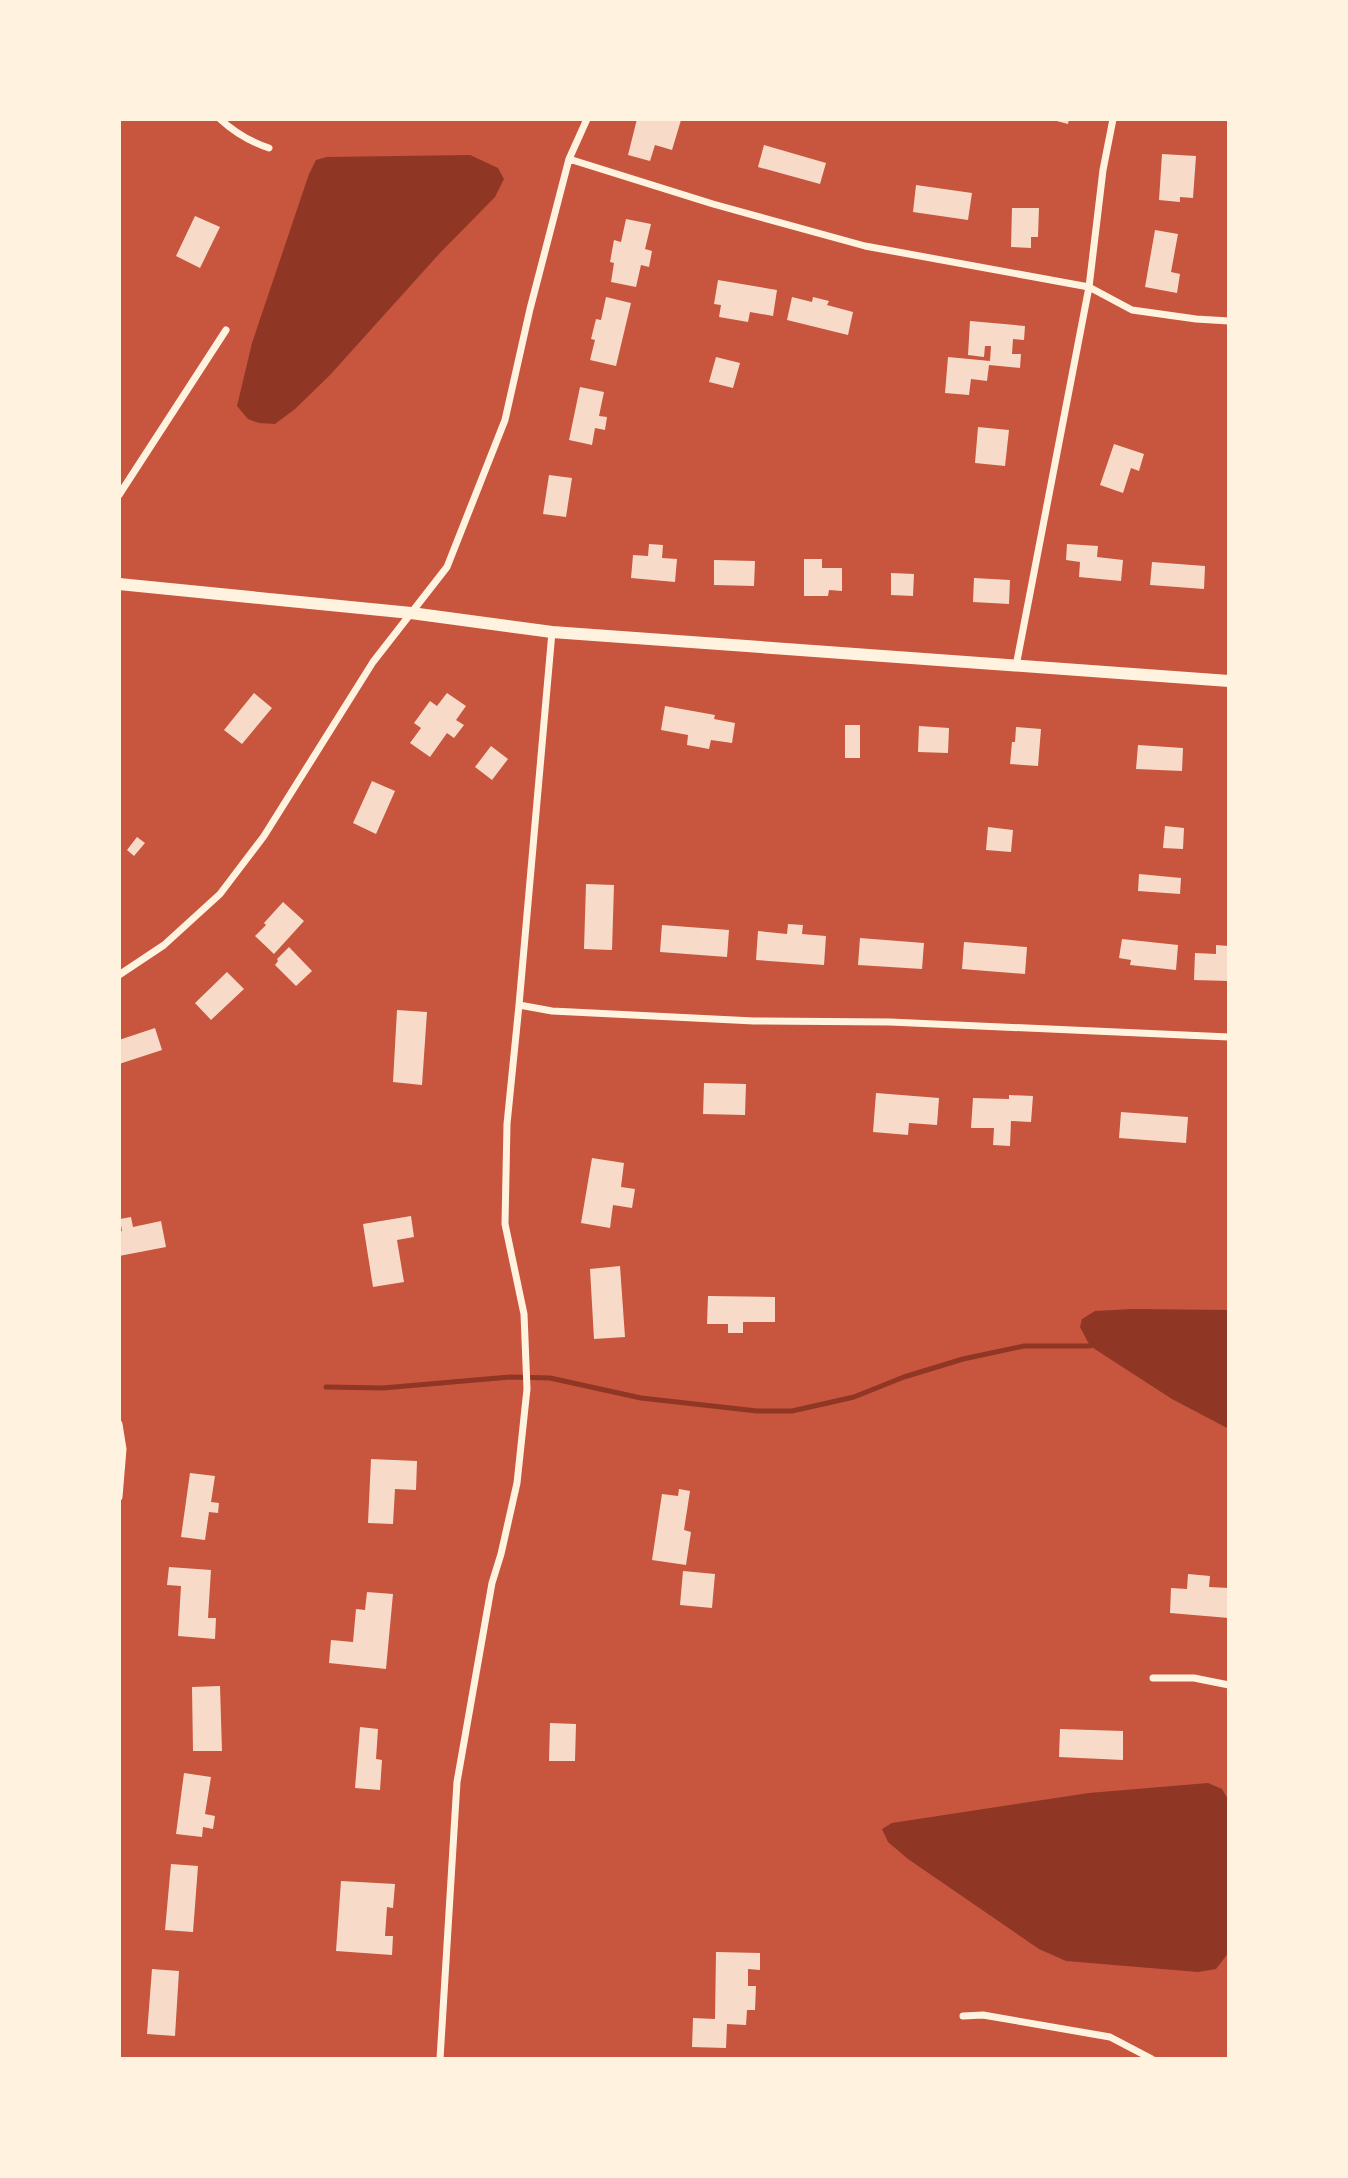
<svg xmlns="http://www.w3.org/2000/svg" width="1348" height="2178" font-family="Signika,sans-serif">
  <style>
    .water { fill: #8f3625 }
    .lines { fill: none; stroke-linecap: round; stroke-linejoin: round }
    .stream { stroke: #8f3625; stroke-width: 5 }
    .building { fill: #f7dbc8 }
    .minor { stroke: #fff3e0; stroke-width: 7 }
    .tertiary { stroke: #fff3e0; stroke-width: 12 }
  </style>
  <rect width="100%" height="100%" fill="#c8553d"/>
  <path class="water" d="M470 155 498 168 504 179 495 197 439 254 330 375 295 409 275 424 259 423 248 419 237 406 252 343 309 174 316 160 327 157Z
    M1132 1309 1229 1310V1429L1172 1399 1090 1346 1080 1327 1082 1319 1095 1311Z
    M1208 1783 1222 1789 1229 1801V1952L1216 1969 1198 1972 1066 1961 1039 1949 908 1859 888 1842 882 1829 892 1823 1089 1793Z"/>
  <g class="lines">
    <path class="stream" d="M326 1387 383 1388 510 1377 550 1378 641 1398 757 1411H792L854 1397 904 1377 963 1359 1024 1346H1090"/>
  </g>
  <path class="building" d="M637 119 681 120 672 150 655 145 650 161 628 155Z
    M1049 119H1069L1068 124Z
    M764 145 826 163 820 184 758 167Z
    M1162 154 1196 156 1193 198 1180 197V202L1159 200Z
    M916 185 972 193 968 220 913 212Z
    M1012 208H1039L1038 237H1031V248L1011 247Z
    M195 216 220 227 200 268 176 256Z
    M626 219 651 224 645 249 652 251 649 267 641 265 636 287 611 282 614 263 610 262 614 240 621 242Z
    M1155 230 1178 234 1171 272 1180 274 1177 293 1145 287Z
    M718 280 777 290 773 316 750 312 748 322 719 317 721 305 714 304Z
    M606 297 631 303 616 366 590 360 595 340 591 339 596 319 601 320Z
    M792 297 812 302 813 297 829 301 827 305 853 312 848 335 787 320Z
    M970 321 1025 326 1024 340 1013 339 1012 354H1021L1020 368 989 365 987 381 971 379 969 395 945 393 948 357 990 361 991 346H985L984 357 968 355Z
    M716 357 740 363 733 388 709 382Z
    M580 387 604 392 599 416 607 417 605 430 595 428 592 445 569 440Z
    M978 427 1009 430 1005 466 975 463Z
    M1114 444 1144 454 1139 471 1131 468 1123 493 1100 485Z
    M549 475 572 478 566 517 543 514Z
    M649 544 663 545 662 558 677 559 675 582 631 578 633 555 648 556Z
    M1067 544 1098 546 1097 557 1123 560 1121 581 1079 577 1080 562 1066 560Z
    M804 559H822V568H842V591L829 590 828 596H804Z
    M714 560 755 561 754 586 714 585Z
    M1152 562 1205 566 1204 589 1150 585Z
    M891 573 914 574 913 596 891 595Z
    M974 578 1010 580 1009 604 973 602Z
    M254 693 272 708 242 744 224 730Z
    M447 693 466 706 456 720 464 725 454 738 447 733 430 757 410 743 421 728 414 723 430 701 437 706Z
    M665 706 715 715 714 719 735 723 732 743 711 740 709 749 687 745 688 735 661 730Z
    M845 725H860V758H845Z
    M919 726 949 728 948 753 918 752Z
    M1016 727 1041 729 1038 766 1010 764 1012 742H1015Z
    M1138 745 1183 748 1182 771 1136 769Z
    M491 746 508 759 492 780 475 767Z
    M372 781 395 791 376 834 353 823Z
    M1165 826 1184 828 1183 849 1163 848Z
    M988 827 1013 830 1011 852 986 850Z
    M137 837 145 843 134 856 127 850Z
    M1139 874 1181 878 1180 894 1138 891Z
    M586 884 614 885 612 950 584 949Z
    M283 902 304 921 274 954 255 936 266 925 264 923Z
    M788 924 803 925 802 934 826 936 824 965 756 960 758 931 787 934Z
    M662 925 729 930 727 957 660 952Z
    M860 938 924 943 922 969 858 965Z
    M1122 939 1178 945 1176 970 1130 965 1131 960 1119 958Z
    M964 942 1027 947 1025 974 962 969Z
    M1216 945 1229 946V981L1194 980 1195 953 1216 954Z
    M289 947 312 971 296 986 275 965 278 961 277 959Z
    M227 972 244 989 211 1020 195 1003Z
    M397 1010 427 1012 422 1085 393 1082Z
    M155 1028 162 1050 119 1064V1040Z
    M704 1083 746 1084 745 1115 703 1114Z
    M876 1093 939 1098 937 1125 909 1123 908 1135 873 1132Z
    M1009 1095 1033 1096 1031 1122 1011 1121 1010 1146 993 1145 994 1128H971L973 1098 1009 1099Z
    M1121 1112 1188 1117 1186 1143 1119 1138Z
    M592 1158 624 1163 621 1187 635 1189 632 1208 613 1205 610 1228 581 1223Z
    M411 1216 414 1237 397 1240 404 1282 373 1287 363 1224Z
    M131 1217 133 1227 161 1221 166 1247 119 1256V1232L122 1231 120 1219Z
    M620 1266 625 1337 594 1339 590 1269Z
    M708 1296 775 1297V1322H743V1333H728V1324H707Z
    M371 1459 417 1461 416 1490 395 1489 393 1524 368 1523Z
    M190 1473 215 1476 211 1502 219 1503 218 1513 209 1512 205 1540 181 1537Z
    M679 1489 690 1491 684 1530 691 1532 686 1565 652 1560 662 1494 678 1496Z
    M169 1567 211 1570 208 1618H216L215 1639 178 1636 181 1586 167 1585Z
    M683 1571 715 1574 712 1608 680 1605Z
    M1188 1574 1210 1576 1209 1587 1229 1588V1618L1170 1613 1171 1588 1187 1589Z
    M367 1592 393 1594 386 1669 329 1663 331 1640 353 1642 356 1609 365 1610Z
    M220 1686 222 1751H193L192 1687Z
    M550 1723 576 1724 575 1761H549Z
    M360 1727 378 1729 376 1759 382 1760 380 1790 355 1788Z
    M1060 1729 1123 1731V1760L1059 1757Z
    M184 1773 211 1777 205 1814 215 1816 213 1829 203 1827 202 1837 176 1834Z
    M171 1864 198 1866 193 1932 165 1930Z
    M341 1881 395 1884 393 1908 387 1907 385 1936H393L392 1955 336 1951Z
    M716 1952 760 1953V1970L748 1969V1986H756L755 2010H747L746 2025 727 2024 726 2048 692 2047 693 2018 715 2019Z
    M152 1969 179 1971 175 2036 147 2034Z"/>
  <g class="lines">
    <path class="minor" d="M220 119C234 132 251 142 269 148
      M569 159 713 204 865 246 1089 287 1132 310 1196 319 1229 321
      M119 495 226 330
      M1016 666 1089 287 1103 170 1113 119
      M119 975 164 945 220 894 264 836 373 662 447 567 505 420 530 309 569 159 587 119
      M519 1005 552 1011 754 1021 890 1022 1229 1037
      M119 1424 123 1449 119 1497
      M1153 1678H1194L1229 1685
      M963 2016 983 2015 1110 2037 1152 2059
      M440 2059 457 1782 492 1583 501 1554 517 1483 527 1389 524 1314 505 1224 507 1124 519 1005 552 632"/>
    <path class="tertiary" d="M119 584 411 613 552 632 1229 681"/>
  </g>
  <rect width="1348" height="2178" fill="none" stroke="#fff3e0" stroke-width="242"/>
</svg>
